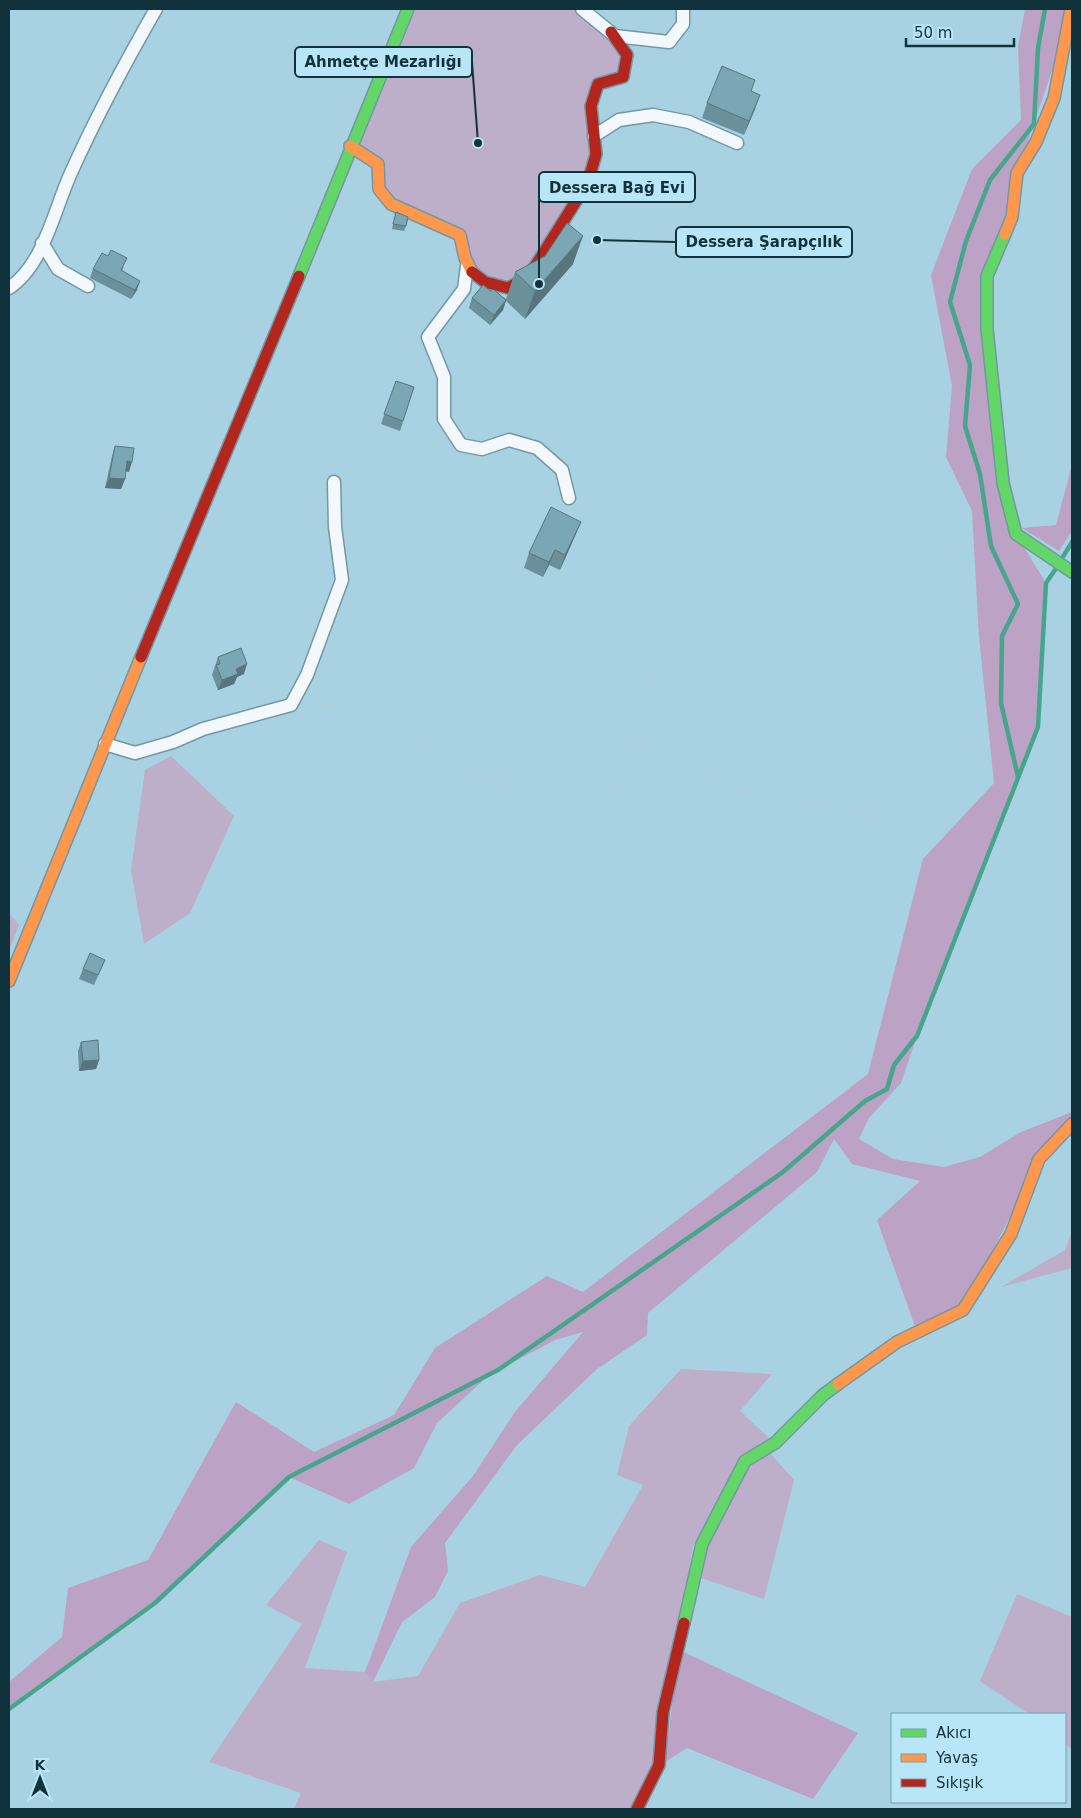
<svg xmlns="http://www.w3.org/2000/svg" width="1081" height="1818" font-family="'DejaVu Sans',sans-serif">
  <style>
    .green { fill: #bdaec9 }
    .forest { fill: #bca2c4 }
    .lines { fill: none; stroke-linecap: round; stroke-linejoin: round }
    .stream { stroke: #48a58d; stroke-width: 4.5 }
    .street-casing { stroke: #7497a3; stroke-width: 15 }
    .fast-casing { stroke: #7497a3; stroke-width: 14 }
    .slow-casing { stroke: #7497a3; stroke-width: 14 }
    .jam-casing { stroke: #7497a3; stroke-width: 14 }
    .path { stroke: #bfccd1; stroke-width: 2.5; stroke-dasharray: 1 4; stroke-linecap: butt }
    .street { stroke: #f2f8fb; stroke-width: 12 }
    .fast { stroke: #63d668; stroke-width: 11 }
    .slow { stroke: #ff974d; stroke-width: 11 }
    .jam { stroke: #b3261e; stroke-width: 11 }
    .wall { fill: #6a909c }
    .shaded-wall { fill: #56757f }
    .building { fill: #7ba7b5; stroke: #56757f }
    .leader { fill: none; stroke: #10323d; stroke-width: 2 }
    .callout-dot { fill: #10323d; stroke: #b9e6f7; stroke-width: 2 }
    .callout { fill: #b9e6f7; stroke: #10323d; stroke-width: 2 }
    .callout-label { font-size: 15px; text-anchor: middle; font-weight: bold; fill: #10323d }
  </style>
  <rect width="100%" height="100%" fill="#a8d2e2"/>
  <path class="green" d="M416 9H582L615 36 623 77 598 84 596 154 529 276 484 283 460 234 391 204 378 164 358 150Z
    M171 756 234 816 190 913 144 944 131 870 145 770Z
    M9 913 19 925 9 951Z
    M1072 1230V1268L1001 1287 1065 1250Z
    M681 1369 772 1374 740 1411 769 1438 693 1546 659 1765 637 1809H294L301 1793 209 1762 302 1624 266 1605 319 1540 347 1552 305 1668 365 1672 373 1682 418 1676 460 1603 540 1575 585 1587 643 1485 617 1475 629 1426Z
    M770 1453 794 1480 764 1599 701 1578 709 1545 748 1468Z
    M1017 1594 1072 1617V1750L1065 1743V1714H1029L980 1681Z"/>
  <path class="forest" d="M1025 9H1069L1066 30 1017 173 987 277 1016 534 1046 583 1038 727 917 1036 901 1083 869 1118 859 1139 893 1159 944 1167 980 1157 1021 1132 1072 1112V1124L1039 1159 963 1310 917 1332 877 1220 920 1181 852 1164 834 1139 817 1172 648 1313 647 1335 597 1369 517 1445 445 1543 448 1571 435 1597 402 1622 373 1682 365 1672 411 1547 473 1476 515 1412 583 1332 555 1340 489 1375 437 1423 414 1468 349 1504 289 1477 155 1603 9 1709V1682L62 1637 68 1588 148 1560 236 1402 314 1452 394 1415 435 1348 547 1276 583 1292 868 1074 923 859 994 783 979 637 972 511 946 457 952 386 931 275 972 169 1021 120 1018 46Z
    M1072 465V531L1059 551 1022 528 1056 525Z
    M679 1650 858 1733 813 1799 687 1748 665 1762Z"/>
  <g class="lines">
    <path class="stream" d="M1061 560 1072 542
      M1018 777 1001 703 1002 636 1018 604 991 546 980 474 965 426 970 365 950 302 966 241 990 180 1034 124 1038 48 1045 9
      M9 1709 155 1603 289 1477 498 1370 783 1172 865 1101 887 1089 894 1065 917 1036 1038 727 1046 583 1057 567"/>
    <g class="street-casing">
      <path id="street" d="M582 9 615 36 669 42 683 24V9
        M594 136 619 120 653 115 689 122 737 143
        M42 243 58 269 88 286
        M467 266 464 289 428 337 444 377V419L461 445 482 449 509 440 537 448 562 470 569 498
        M9 288C43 266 54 211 70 175 95 119 125 63 156 9
        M105 744 135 753 173 742 203 729 291 705 307 675 342 580 335 527 334 482"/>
    </g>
    <g class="fast-casing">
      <path id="fast" d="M1005 234 987 276V329L1003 483 1016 534 1072 572
        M299 276 408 9
        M684 1623 702 1544 745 1461 775 1443 823 1395 838 1384"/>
    </g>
    <g class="slow-casing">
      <path id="slow" d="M350 146 378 164 379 189 391 204 460 235 465 258 472 272
        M1005 234 1012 217 1017 173 1036 142 1054 98 1071 9
        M9 981 141 657
        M838 1384 897 1342 963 1310 1011 1234 1039 1159 1072 1124"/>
    </g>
    <g class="jam-casing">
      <path id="jam" d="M472 272 485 282 508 288 529 276 588 182 596 154 591 106 598 84 623 77 627 55 611 32
        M141 657 299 276
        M637 1809 659 1765 663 1712 684 1623"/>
    </g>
    <path class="path" d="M359 375 364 362 417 341
      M305 705H332L381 722 425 745 460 768 503 786 548 794 590 795 615 789 633 767 645 732 653 667 648 636 630 619 611 616
      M617 789 667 771 705 774 742 790 779 798 838 803 883 822 940 831
      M9 1091 24 1106 42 1113"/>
    <use href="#street" class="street"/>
    <use href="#fast" class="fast"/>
    <use href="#slow" class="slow"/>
    <use href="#jam" class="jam"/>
  </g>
  <path class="wall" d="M751 91 755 109 744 135 702 118 707 103Z
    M396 212 406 226 404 231 392 229Z
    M573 264 525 319 506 301 503 310 490 325 469 308 472 298 491 291 506 299 515 272Z
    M124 267 122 270 137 290 131 299 90 278 93 269Z
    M396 381 414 387 400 431 381 424Z
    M115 446 129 472 126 471 125 479 121 489 105 488 112 456Z
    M581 522 575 536 560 570 549 565 543 577 524 568 529 553Z
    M218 657 244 674 237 677 234 684 218 690 212 675Z
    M105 960 94 985 79 979 83 969Z
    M81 1042 99 1060 96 1069 79 1071 78 1051Z"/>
  <path class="shaded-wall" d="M760 95 755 109 744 135 749 121Z
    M583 236 573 264 525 319 535 291Z
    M140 281 137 290 131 299 135 290Z
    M506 300 503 310 490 325 494 315Z
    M127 461 132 462 129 472 123 471Z
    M109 478 125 479 121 489 105 488Z
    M581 522 575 536 560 570 565 555Z
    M555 550 549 565 543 577 549 562Z
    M247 664 244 674 237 677 234 684 218 690 222 680 236 669Z
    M99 1060 96 1069 79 1071 83 1061Z"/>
  <path class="building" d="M722 66 755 80 751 91 760 95 749 121 707 103Z
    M396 212 408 217 406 226 393 224Z
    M567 223 583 236 535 291 515 272 545 256Z
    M111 250 127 258 121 270 140 281 135 290 93 269 102 253 108 256Z
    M483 285 491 291 493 289 506 300 494 315 472 298Z
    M396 381 414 387 403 421 384 414Z
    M115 446 134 448 132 462 127 461 125 479 109 478Z
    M551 507 581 522 565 555 555 550 549 562 529 553Z
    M241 648 247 664 236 669 238 674 222 680 216 665 220 664 218 657Z
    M90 953 105 960 98 975 83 969Z
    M98 1040 99 1060 83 1061 81 1042Z"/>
  <path class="leader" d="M478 143L472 62M539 284L539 187M597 240L676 242"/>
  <g class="callout-dot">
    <circle cx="478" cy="143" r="5"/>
    <circle cx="539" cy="284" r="5"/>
    <circle cx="597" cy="240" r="5"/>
  </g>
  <g class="callout">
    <rect x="295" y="47" width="177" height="30" rx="5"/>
    <rect x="539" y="172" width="156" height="30" rx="5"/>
    <rect x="676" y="227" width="176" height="30" rx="5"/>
  </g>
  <g class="callout-label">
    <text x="383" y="67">Ahmetçe Mezarlığı</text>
    <text x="617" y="193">Dessera Bağ Evi</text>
    <text x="764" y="247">Dessera Şarapçılık</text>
  </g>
  <rect width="1081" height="1818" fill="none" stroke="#10323d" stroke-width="20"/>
  <rect x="891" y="1713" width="175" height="90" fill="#b9e6f7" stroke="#759ead"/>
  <rect x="901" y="1729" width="25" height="8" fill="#63d668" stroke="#759ead"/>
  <text x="936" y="1738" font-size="15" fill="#10323d">Akıcı</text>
  <rect x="901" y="1754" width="25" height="8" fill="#ff974d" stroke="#759ead"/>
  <text x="936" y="1763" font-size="15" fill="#10323d">Yavaş</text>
  <rect x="901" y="1779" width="25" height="8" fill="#b3261e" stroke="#759ead"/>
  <text x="936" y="1788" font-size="15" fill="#10323d">Sıkışık</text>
  <g transform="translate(40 1778)" stroke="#b9e6f7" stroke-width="4" paint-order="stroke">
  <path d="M0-4L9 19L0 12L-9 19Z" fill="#10323d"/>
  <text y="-8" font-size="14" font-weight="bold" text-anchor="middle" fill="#10323d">K</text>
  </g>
  <path d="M906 38v8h108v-8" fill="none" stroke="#10323d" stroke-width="2.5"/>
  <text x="914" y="38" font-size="15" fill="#10323d" stroke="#b9e6f7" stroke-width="4" paint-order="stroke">50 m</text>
</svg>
